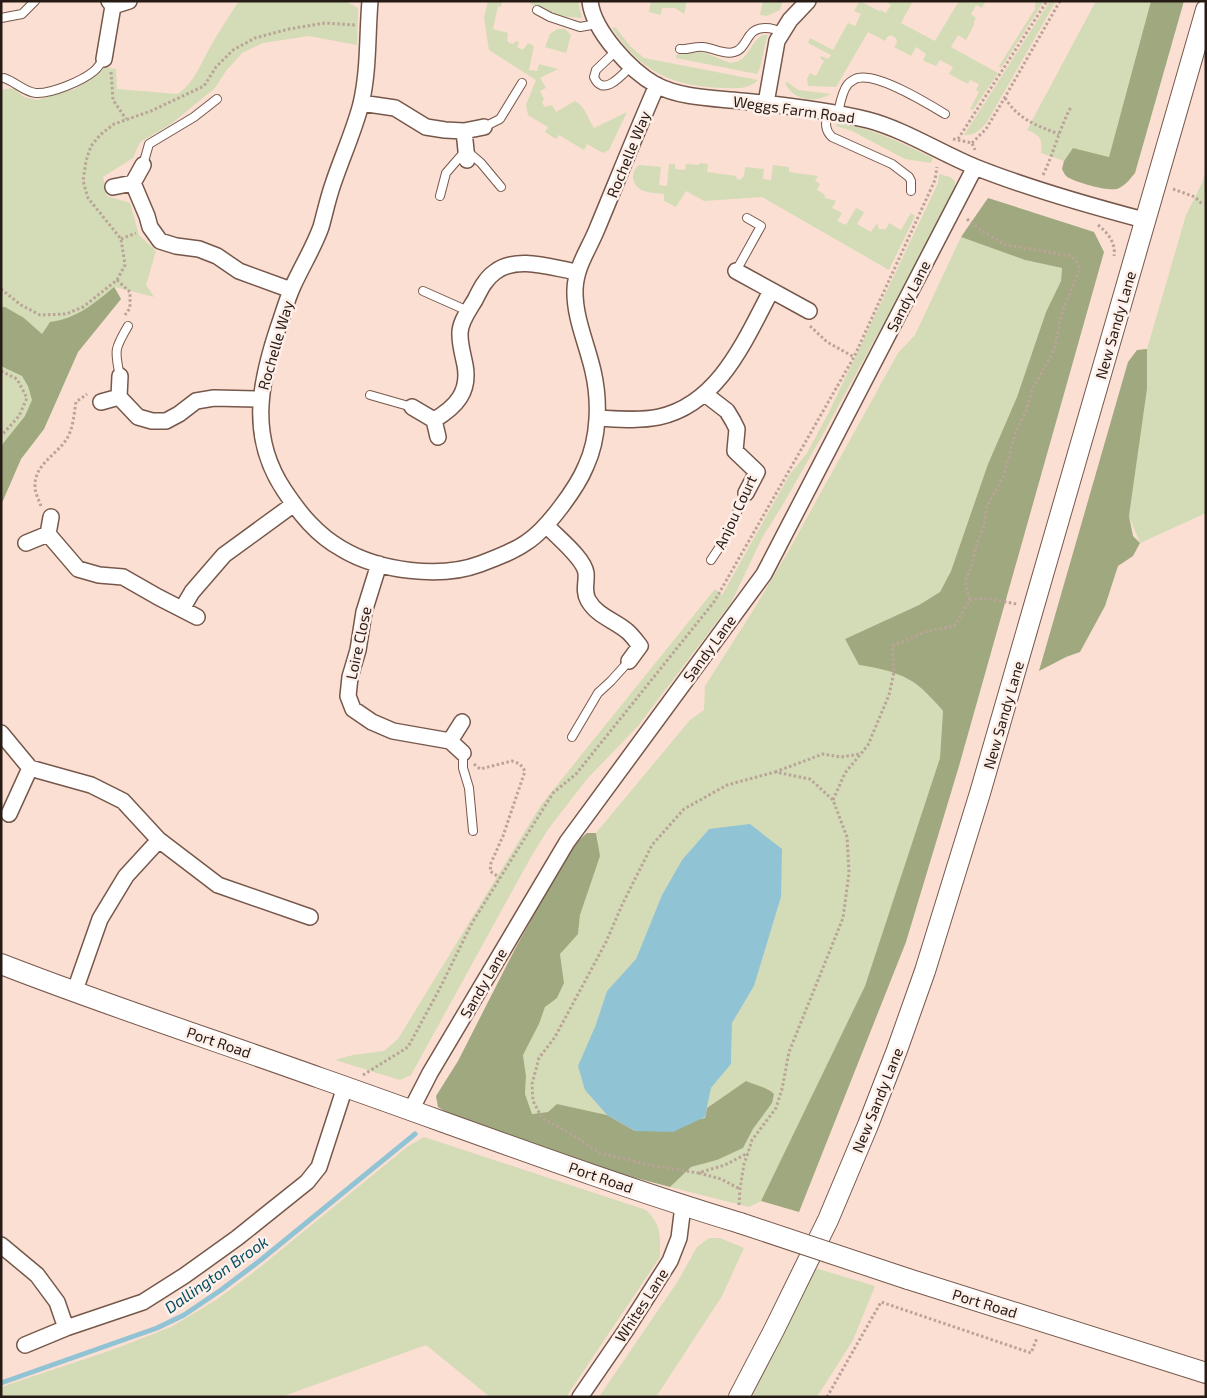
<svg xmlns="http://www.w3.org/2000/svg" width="1207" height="1398" font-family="'Exo 2',sans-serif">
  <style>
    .green { fill: #d3dcb6 }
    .forest { fill: #9fa87e }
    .water { fill: #90c3d3 }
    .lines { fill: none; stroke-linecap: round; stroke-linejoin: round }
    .stream { stroke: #90c3d3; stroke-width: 5 }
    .lane-casing { stroke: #76584b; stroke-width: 10 }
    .street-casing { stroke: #76584b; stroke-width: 18 }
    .secondary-casing { stroke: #76584b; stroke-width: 22 }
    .path { stroke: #baa398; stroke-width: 3; stroke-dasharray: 2.5 2.5; stroke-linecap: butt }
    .lane { stroke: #fff; stroke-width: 8 }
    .street { stroke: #fff; stroke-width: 15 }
    .secondary { stroke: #fff; stroke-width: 20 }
    .secondary-bridge-casing { stroke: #76584b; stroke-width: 22; stroke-linecap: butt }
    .secondary-bridge { stroke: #fff; stroke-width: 20 }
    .labels { text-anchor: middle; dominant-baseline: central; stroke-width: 5; stroke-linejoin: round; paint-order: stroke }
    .street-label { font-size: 15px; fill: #271b15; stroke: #feefe9 }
    .water-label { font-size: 16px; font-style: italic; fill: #045062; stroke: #feefe9 }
  </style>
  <rect width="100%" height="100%" fill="#fbdfd2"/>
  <path class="green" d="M239 1 347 2 358 8 357 45 309 36 263 43 242 53 226 71 215 88 171 124 140 142 133 158 103 177 107 196 130 203 139 235 156 251 146 285 154 297 115 287 121 299 78 352 44 429 21 459 1 505V90L13 88 24 97 37 100 75 89 105 67 116 69 117 89 178 94C196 81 202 60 213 42 221 28 230 15 239 1Z
    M488 1H502L501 7 498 6 493 29 508 33 507 40 509 43 513 44 516 41 519 43 517 47 523 50 528 43 534 46 529 70 537 71 539 64 558 69 540 78 546 88 540 91 544 99 542 103 545 107 552 105 556 112 575 101C585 106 588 119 594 128L627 112 609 150 603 153 587 144 584 150 559 135 556 139 545 132 548 127 528 115 526 105 536 80 489 50 484 18Z
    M528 1H578L582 18 558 16 543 8 532 5Z
    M651 1H687L684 14 675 8H662L661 15 649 12Z
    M763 1H783L780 10 767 16 760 15Z
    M860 1 879 11 880 10 886 13 891 5 885 1H913L901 23 935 41 959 1H986L982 8 976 5 971 14 976 18 974 21V25L966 40 958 35 951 47 998 73 973 110 970 109 979 92 976 90 979 84 970 80 968 84 949 74 953 67 940 60 936 66 924 61 923 60 926 54 916 47 911 56 894 47 897 43 896 38 891 35 887 37 885 41 868 32 836 87 808 86 807 79 810 73 816 76 824 61 820 58 821 56 828 59 831 55 808 43 810 38 833 50 848 23 855 26 861 14 854 11Z
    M1035 1H1044L1001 68 999 66 1035 9Z
    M1050 1H1056L987 122C980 130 975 136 964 135Z
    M1096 1H1151L1109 157 1073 148 1064 161 1041 153C1043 139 1040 135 1027 130Z
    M615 27 631 47 644 58 758 80C748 90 736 88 722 88 673 86 640 72 612 28Z
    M557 29H565L571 35 566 53 545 47 550 34Z
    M763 35H768C763 47 763 65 757 74L676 58V55L699 52 708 54 730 63C751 61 748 43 763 35Z
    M787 82 798 90 831 94C814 103 794 101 785 83Z
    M837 123C872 128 902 143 933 158L931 163 905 159 852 131 836 126Z
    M700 163 708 164 707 172 736 176 737 179 740 180 744 176 745 167 764 169 763 179 771 180 773 165 789 167V172L818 176 815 181 820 184 817 190 824 194 825 198 836 201 832 208 842 213 837 221 846 225 856 208 864 212 857 224 871 232 877 223 879 229H886L889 223 901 230 911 213 915 216 889 270 762 197 704 201 686 191 676 207 664 201V194C658 193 650 193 644 191 632 187 629 173 639 165L661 167 659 185 667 186 669 164H675V169L685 170 686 164 699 165Z
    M1206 170V513L1140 543 1129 516 1147 389V349L1186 215 1202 183Z
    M939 174 950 177 955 181V191L950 202 822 436 782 506 762 538 731 603 638 726 587 779 549 828 532 855 411 1075 400 1080 335 1060 353 1055 384 1051 398 1039 541 805 715 589 722 595 790 474 807 453 829 412 931 198 938 183Z
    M961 237 1025 260 1062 268 1061 281 1046 312 1017 397 988 464 951 571 940 592 919 605 845 639 859 665C880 668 904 673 921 688 929 695 936 704 943 711L940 758 865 986 761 1201 749 1207 670 1187 691 1167 717 1160 743 1148 753 1129 772 1103 769 1089 758 1087 746 1081 707 1108 711 1088 731 1064 732 1023 754 986 781 897 709 829 682 860 662 895 636 959 607 991 595 1027 585 1090 607 1115 557 1104 548 1112 532 1114 525 1094 526 1076 523 1055 539 1024 545 1007 557 998 564 983 560 954 578 933 580 916 588 889 598 839 596 833 690 720 704 710 705 686 754 609 788 552 898 353 915 335Z
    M424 1137 646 1210C662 1226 660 1235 660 1257L566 1397H490L426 1345 281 1397H1V1387L112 1350 171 1327 216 1300 254 1272 407 1147Z
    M709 1238H720L744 1248 722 1296 656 1397H599L678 1281 697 1247Z
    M815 1268 875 1286 853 1340 817 1397H752Z"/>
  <path class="forest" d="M1151 1H1184L1135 173C1130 179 1125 186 1117 189 1106 191 1079 183 1069 178 1065 176 1064 173 1062 169L1064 161 1073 148 1109 157Z
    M988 198 1094 232 1104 252 959 766 906 942 799 1212 761 1201 865 986 940 758 943 711C936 703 929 695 921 688 904 673 880 668 859 665L845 639 919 605 940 592 951 571 988 464 1017 397 1046 312 1061 281 1062 268 1025 260 961 237Z
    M114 287 121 299 78 352 44 429 21 459 1 505V446L25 416 32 400 28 386 22 376 1 366V307H5L24 318 42 334 50 322C76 319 95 303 114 287Z
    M1147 349V389L1129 516 1133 536 1140 543 1133 556 1118 566 1105 606 1080 652 1066 657 1039 671 1128 362 1137 350Z
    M587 833H596L600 856 580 915 578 934 560 954 564 983 557 998 545 1007 539 1024 523 1055 526 1076 525 1094 532 1114 548 1112 557 1104 607 1115 635 1131 705 1118 707 1108 746 1081C755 1085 767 1087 774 1094L772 1103 753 1129 743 1148 717 1160 691 1167 670 1187 610 1171 453 1116 438 1107 436 1096 458 1061 515 949 572 846Z"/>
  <path class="water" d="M750 824 782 849 781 897 754 986 732 1023 731 1064 711 1088 705 1117 673 1132 635 1131 607 1115 585 1090 578 1066 595 1027 607 991 636 959 662 895 682 860 709 829Z"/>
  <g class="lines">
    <path class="stream" d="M1 1383 157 1328 184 1315 221 1290 262 1259 415 1134"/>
    <g class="lane-casing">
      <path id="lane" d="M537 10 550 17 580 27 597 24
        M1 18 22 14 35 1
        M680 49C688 50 695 46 703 47 713 48 725 55 734 52 743 50 745 41 750 35 757 25 773 27 782 33
        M617 50 596 70 594 77C603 98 622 75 631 66
        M4 78C16 82 24 92 36 93 51 94 82 81 94 71 98 68 101 62 104 59
        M827 112C826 122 824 130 832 137L892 164 909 177 911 181V191
        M838 113C840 104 842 91 848 84 850 82 856 78 858 78 878 73 927 103 945 114
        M484 127 500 119 522 83
        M143 165 149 144 194 117 217 99
        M440 196 446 173 466 150 481 163 501 187
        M736 271 761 226 747 218
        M423 291 468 311
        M120 376C114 350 115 348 128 326
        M370 395 412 407
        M711 560 723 542 746 493
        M572 737 598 693 611 681 629 661
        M463 753V768L469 788 473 831"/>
    </g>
    <g class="street-casing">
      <path id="street" d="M370 1C367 37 369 69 361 104 354 131 342 157 333 184 328 198 325 213 321 227 314 247 302 266 293 286 287 299 283 314 278 328 259 385 249 437 284 490 300 514 317 535 342 549 379 571 440 579 480 564 496 558 513 552 527 542 547 529 577 488 586 466 599 438 600 401 593 371 587 344 574 317 575 289 576 266 589 249 597 229 617 181 636 133 657 85
        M590 1C593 31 631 71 656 85 681 98 713 98 741 101 783 105 827 110 868 120 903 129 941 153 975 167 1030 189 1087 205 1144 220
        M113 6 129 1
        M104 59 113 6 109 1
        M361 103 395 108 426 127 445 130 464 131 484 127
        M766 103 777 41 790 20 808 1
        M464 131 467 160
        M133 183 147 216 150 227 160 241 176 246 199 249 217 256 239 271 291 290
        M113 187 133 183 143 165
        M736 271 809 311
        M120 376 119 397 138 417 152 421H166L179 414 196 401 214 398 260 399
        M705 394 727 411 733 421 737 429 735 451 757 472 746 493
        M101 402 119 397
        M412 407 434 420 438 437
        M598 418C618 419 639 421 659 417 719 404 745 340 771 291
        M434 420C456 407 470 392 465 365 463 355 460 345 460 335 459 323 469 310 475 300 480 290 485 279 495 272 517 255 552 268 577 272
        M546 525C557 537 584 558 586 573 587 582 583 591 588 600 597 616 614 620 627 631 632 635 636 641 640 646L629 661
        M48 534 78 569 99 575 123 577 158 597 197 617
        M26 543 48 534 51 517
        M379 564 364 612 358 650 350 677 348 696 353 709 372 722 393 731 450 741 463 753
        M182 609 192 592 224 555 294 504
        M1 733 30 768 91 785 123 801 159 840 126 876 100 919 74 993
        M450 741 462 722
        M9 814 30 768
        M159 840 218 885 310 917
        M411 1110 430 1073 567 842 764 574 975 167
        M1 1245 37 1275 57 1302 66 1328
        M25 1345 66 1328 143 1302 184 1276 237 1238 307 1182 319 1167 345 1087
        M580 1397 626 1330 670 1261 679 1238 683 1206"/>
    </g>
    <g class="secondary-casing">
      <path id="secondary" d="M1 964C106 1005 214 1040 320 1078 460 1127 598 1180 740 1223
        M908 1279 1206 1373
        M739 1397 774 1330 828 1220 868 1125 897 1050 925 971 980 793 1206 10"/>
    </g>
    <path class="path" d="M111 72 113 100 126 119
      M1005 98C1018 119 1037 126 1059 134
      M953 139 972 143 975 150
      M958 139 1047 1
      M972 143 986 129 1001 104 1060 1
      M1043 175C1054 153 1059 129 1071 107
      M1173 189 1195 197 1203 205
      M967 219 982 231 1006 245 1071 256 1078 263 1079 271 1062 313 1054 350 1032 390 1026 412 1016 431 1003 477 987 506 984 526 976 547 972 565 965 582 970 600
      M1098 225C1108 233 1116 243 1114 256
      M121 239 136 233
      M117 280 130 292V308L125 315
      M1 289 21 305 40 315 66 314 83 307 117 280 125 265 121 239 88 198 83 181 86 161 91 146 100 135 114 124 151 111 204 86 216 67 233 50 255 38 289 29 325 23 355 25
      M810 326 827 342 854 357
      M1 371 17 379 27 398 19 416 1 436
      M41 506C39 500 35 493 35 487 34 465 55 456 66 440 73 430 74 414 76 402L87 394
      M474 764 480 769 512 761 520 764 525 771 503 836 491 863 490 871 500 878
      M775 772 823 754 841 757 860 754
      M833 800 845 773 868 745 889 695 894 672 892 646 928 631 954 626 970 600 984 598 1017 604
      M363 1075 408 1047 439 990 472 923 500 878 553 793 576 774 714 602 854 357 935 180 937 167
      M699 1173 721 1179 740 1189
      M739 1205 740 1189 744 1164 748 1153 752 1140 776 1108 782 1089 789 1052 843 918 849 873 847 837 833 800 810 779 775 772 727 785 684 809 652 845 622 905 606 942 555 1037 539 1058 532 1084 533 1101 542 1118 568 1132 600 1153 650 1165 698 1173 725 1165 748 1153
      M827 1397 881 1302 1031 1353 1037 1338"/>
    <use href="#lane" class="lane"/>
    <use href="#street" class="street"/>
    <use href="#secondary" class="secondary"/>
    <g class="secondary-bridge-casing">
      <path id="secondary-bridge" d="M740 1223 908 1279"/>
    </g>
    <use href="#secondary-bridge" class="secondary-bridge"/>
  </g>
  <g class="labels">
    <g class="street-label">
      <text transform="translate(794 109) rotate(8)">Weggs Farm Road</text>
      <text transform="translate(628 154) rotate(-68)">Rochelle Way</text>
      <text transform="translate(908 296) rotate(-63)">Sandy Lane</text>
      <text transform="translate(1115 325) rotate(-74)">New Sandy Lane</text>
      <text transform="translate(275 345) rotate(-74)">Rochelle Way</text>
      <text transform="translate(735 512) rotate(-65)">Anjou Court</text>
      <text transform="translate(358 643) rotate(-78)">Loire Close</text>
      <text transform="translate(709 648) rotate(-54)">Sandy Lane</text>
      <text transform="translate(1003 715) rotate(-74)">New Sandy Lane</text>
      <text transform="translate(483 983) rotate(-60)">Sandy Lane</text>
      <text transform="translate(219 1042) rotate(19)">Port Road</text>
      <text transform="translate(877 1100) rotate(-68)">New Sandy Lane</text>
      <text transform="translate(601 1177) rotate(19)">Port Road</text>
      <text transform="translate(985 1303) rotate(17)">Port Road</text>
      <text transform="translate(641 1305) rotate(-57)">Whites Lane</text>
    </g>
    <g class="water-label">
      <text transform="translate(216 1274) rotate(-35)">Dallington Brook</text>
    </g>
  </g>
  <rect width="1207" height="1398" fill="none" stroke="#271b15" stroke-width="5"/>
</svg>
